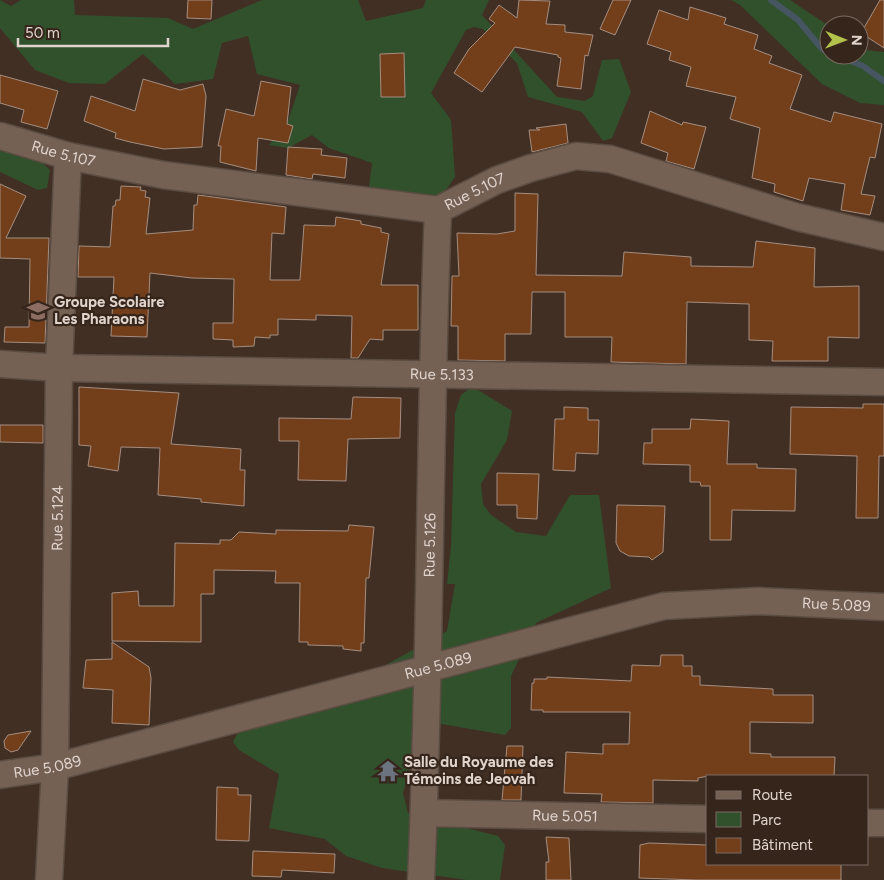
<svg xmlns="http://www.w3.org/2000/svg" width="884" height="880" font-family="Figtree,sans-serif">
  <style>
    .green { fill: #31512d }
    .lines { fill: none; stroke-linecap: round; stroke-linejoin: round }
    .stream { stroke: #455561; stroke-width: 6 }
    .building { fill: #733f1b; stroke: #a48e81 }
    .minor-casing { stroke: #5b4c42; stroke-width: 29 }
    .minor { stroke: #756054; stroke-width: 26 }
    .labels { text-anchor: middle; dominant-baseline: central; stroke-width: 4.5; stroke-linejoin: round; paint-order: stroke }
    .street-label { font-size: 15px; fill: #e0d4cd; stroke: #36251a }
    .poi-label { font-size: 15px; font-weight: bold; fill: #e0d4cd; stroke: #36251a; text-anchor: start }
  </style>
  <rect width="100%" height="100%" fill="#412f24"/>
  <path class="green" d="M0 0 11 6 21 0H74L75 15 168 18 193 29 262 0H358L366 21 423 8 426 0H489L482 15 557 97 585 101 593 96 602 60 619 59 631 92 612 138 603 141 582 112 528 97 517 63 483 29 474 27 466 30 431 93 451 120 455 177C451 182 448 189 443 192 421 206 389 202 369 187L372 163 329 148 312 135 288 148 269 145 287 124 300 85 257 74 248 36 222 43 213 79 175 84 143 54 105 84 69 83 35 70 0 28Z
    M731 0H790L829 26V55H859V46L865 50 884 52V105L860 103 822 84 740 5Z
    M0 131 16 138 50 170 47 188 38 190 0 172Z
    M469 389 478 390 512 411 507 440 481 484 483 504 491 515 516 532 546 536 570 495H599L611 588 536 623 511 676V728L505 735 436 723 417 744 403 793 408 813 498 836 505 845 500 880H467L382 868 346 856 325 839 269 828 279 774 239 750 233 742 237 734 273 713 319 702 447 631 455 584H447L451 546 455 413 461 395Z"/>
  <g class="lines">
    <path class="stream" d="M771 0 798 20 822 49 829 52
      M836 55 863 66 884 81"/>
  </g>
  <path class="building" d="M188 0H212L211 19 187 18Z
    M519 0 550 1 546 24 565 25V32L593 35 588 56 585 55 581 89 557 86 561 58 558 57V55L515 47 482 92 454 73 469 49 495 23 489 19 499 5 517 18Z
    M613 0H631L615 35 600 29Z
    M880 0H884V48L861 33Z
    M690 7 726 18 724 24 758 35 754 49 772 56 769 63 802 75 790 109 831 122 834 112 882 124 875 158 870 157 861 194 875 196 870 215 841 210 845 184 809 178 803 201 774 192 775 184 752 178 760 128 730 119 736 97 686 86 691 67 669 60 671 52 647 44 659 10 688 20Z
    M404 53 405 97H381L380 54Z
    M0 75 58 91 47 129 21 122 24 110 0 103Z
    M143 79 180 90 203 84 206 96 202 147 164 149 130 142 115 138 116 133 84 121 91 96 135 111Z
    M261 81 291 87 287 124 293 126 288 143 258 138 256 171 220 162 221 146H218L226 109 254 116Z
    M650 111 682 125 683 122 706 127 694 169 666 161 668 153 641 143Z
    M566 124 568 143 532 152 529 130H540L536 128Z
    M288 147 322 149 321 155 347 158 345 178 313 174 312 179 286 175Z
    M0 184 26 196 6 238H49L45 343 4 342 5 327H29L30 259 0 258Z
    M121 186 141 187 140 190 146 191 145 197 150 198 146 234 193 230 194 205H197L198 195 286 207 284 234 272 233 270 280H300L304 225 335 226 336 217 361 221V224L381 228V232L389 234 381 285H418V330H383V340L370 339 358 358H351L352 316 316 315V320L278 319V335H270V338L255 337 254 346 233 347V340L213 339V323H233L234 279 192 278 150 273 147 337 111 336 114 277H78L79 246 110 247 113 206H115L116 200H120Z
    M515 193 538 194 536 275 622 276 624 252 691 257V266L753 267 756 241 815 248 814 287 859 286V338L828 337V361H772L773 341 749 340V304L687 302 686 364 611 362 612 337H565V292H532L531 334H505V361L458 360V326H451L452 276H459L457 233 497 234 515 231Z
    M79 387 179 393 171 444 241 449 240 470H245L244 506 201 502V499L158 495 160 448 121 447 118 471 88 466 91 446 79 445Z
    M353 397 401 398 400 438 348 439 346 481 298 480 299 441H279V418L351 419Z
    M863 404H884V456H879L878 518H856L857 456 790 454 791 407 863 408Z
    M564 407 588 408V420H599L598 454 576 453 575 471 553 470 555 419H564Z
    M691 419 729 421 727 464H757V468L796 469 795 511 732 510 731 540H710V486H701L700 482H690V465L643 464 644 443H652V429H690Z
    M0 425H43V443L0 442Z
    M497 473 539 474 537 519 517 518V505H497Z
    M617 505 665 506 663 552 652 560 649 557 629 556 620 551 616 543Z
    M349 525 374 527 369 578H366L364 643H361V651L343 649V646L308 645V642H299L300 583H275L276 571 214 570V594H201V642L112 641V593L138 591 139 606H174L175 543 220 544V540H231L239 532 276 534V530L348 531Z
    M112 642 149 667 151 678 149 725 112 723 113 690 83 688 86 660 112 659Z
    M661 655H683V666H692V676H700V685L773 689V695H813V723L750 722V753L771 754V757H835L834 776H708L698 778V781L653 780V803L601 802 602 794 564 793 566 752 603 754V744H629L630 712H543V710H531L532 683H534V679H547V677L631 681 632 665 660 666Z
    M31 731 18 750 11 752 5 748 4 741 8 735Z
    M507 746H523L521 800H502Z
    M217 787 238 788V795H251L249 841 216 840Z
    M546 837 569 838 571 880H546V862H549Z
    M649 843 708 845V864H841V880H697L639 878 640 845Z
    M253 851 335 854 334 873 282 870 281 877 252 876Z"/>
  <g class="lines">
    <g class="minor-casing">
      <g id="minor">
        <path id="s1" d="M0 136 68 156 163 175 438 210 497 180 531 168 576 156 610 159 797 217 884 237"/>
        <path id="s2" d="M0 364 59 368 884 382"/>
        <path id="s3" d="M0 775 55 767 664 606 759 601 884 607"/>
        <path id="s4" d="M424 813 708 819"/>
        <path d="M868 823H884"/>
        <path id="s5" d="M49 880 55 767 59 368 68 156"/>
        <path id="s6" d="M421 880C431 657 429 433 438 210"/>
      </g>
    </g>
    <use href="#minor" class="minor"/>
  </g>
  <defs>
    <g id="school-bare" transform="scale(1.725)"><path d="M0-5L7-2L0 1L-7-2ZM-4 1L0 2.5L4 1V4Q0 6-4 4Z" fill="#8d6e63" stroke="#36251a" stroke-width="2.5" paint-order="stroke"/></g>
    <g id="temple-bare" transform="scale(1.725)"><path d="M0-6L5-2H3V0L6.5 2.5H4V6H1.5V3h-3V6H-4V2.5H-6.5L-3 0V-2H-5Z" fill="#6b7280" stroke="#36251a" stroke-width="2.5" paint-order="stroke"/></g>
  </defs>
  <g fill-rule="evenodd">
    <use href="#school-bare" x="38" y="311"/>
    <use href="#temple-bare" x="388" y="771"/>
  </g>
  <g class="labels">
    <g class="street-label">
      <text stroke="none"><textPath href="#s1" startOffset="66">Rue 5.107</textPath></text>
      <text stroke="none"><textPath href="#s1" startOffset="486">Rue 5.107</textPath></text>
      <text stroke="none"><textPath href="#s2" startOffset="442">Rue 5.133</textPath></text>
      <text stroke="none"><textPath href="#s5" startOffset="362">Rue 5.124</textPath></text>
      <text stroke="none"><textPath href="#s6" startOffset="335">Rue 5.126</textPath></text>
      <text stroke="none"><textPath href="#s3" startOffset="858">Rue 5.089</textPath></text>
      <text stroke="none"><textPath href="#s3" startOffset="452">Rue 5.089</textPath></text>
      <text stroke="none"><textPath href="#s3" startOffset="48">Rue 5.089</textPath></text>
      <text stroke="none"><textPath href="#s4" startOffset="141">Rue 5.051</textPath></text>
    </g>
    <g class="poi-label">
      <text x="54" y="302">Groupe Scolaire<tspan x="54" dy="17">Les Pharaons</tspan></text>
      <text x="404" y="762">Salle du Royaume des<tspan x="404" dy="17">Témoins de Jeovah</tspan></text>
    </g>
  </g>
  <rect x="706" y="775" width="162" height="90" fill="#36251a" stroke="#7a6b62"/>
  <rect x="716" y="791" width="25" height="8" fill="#756054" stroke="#7a6b62"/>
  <text x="752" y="800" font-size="15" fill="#e0d4cd">Route</text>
  <rect x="716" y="812" width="25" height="15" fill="#31512d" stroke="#7a6b62"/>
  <text x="752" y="825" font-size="15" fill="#e0d4cd">Parc</text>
  <rect x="716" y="838" width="25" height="15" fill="#733f1b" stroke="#7a6b62"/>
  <text x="752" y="850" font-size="15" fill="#e0d4cd">Bâtiment</text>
  <g transform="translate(844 40) rotate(91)"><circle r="24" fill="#36251a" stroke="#7a6b62"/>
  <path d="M0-4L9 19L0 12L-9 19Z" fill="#b3c24b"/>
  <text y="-8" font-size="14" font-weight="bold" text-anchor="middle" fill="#e0d4cd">N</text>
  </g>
  <path d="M18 38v8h150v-8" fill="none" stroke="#e0d4cd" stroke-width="2.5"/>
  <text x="25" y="38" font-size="15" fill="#e0d4cd" stroke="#36251a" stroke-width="4" paint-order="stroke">50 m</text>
</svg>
